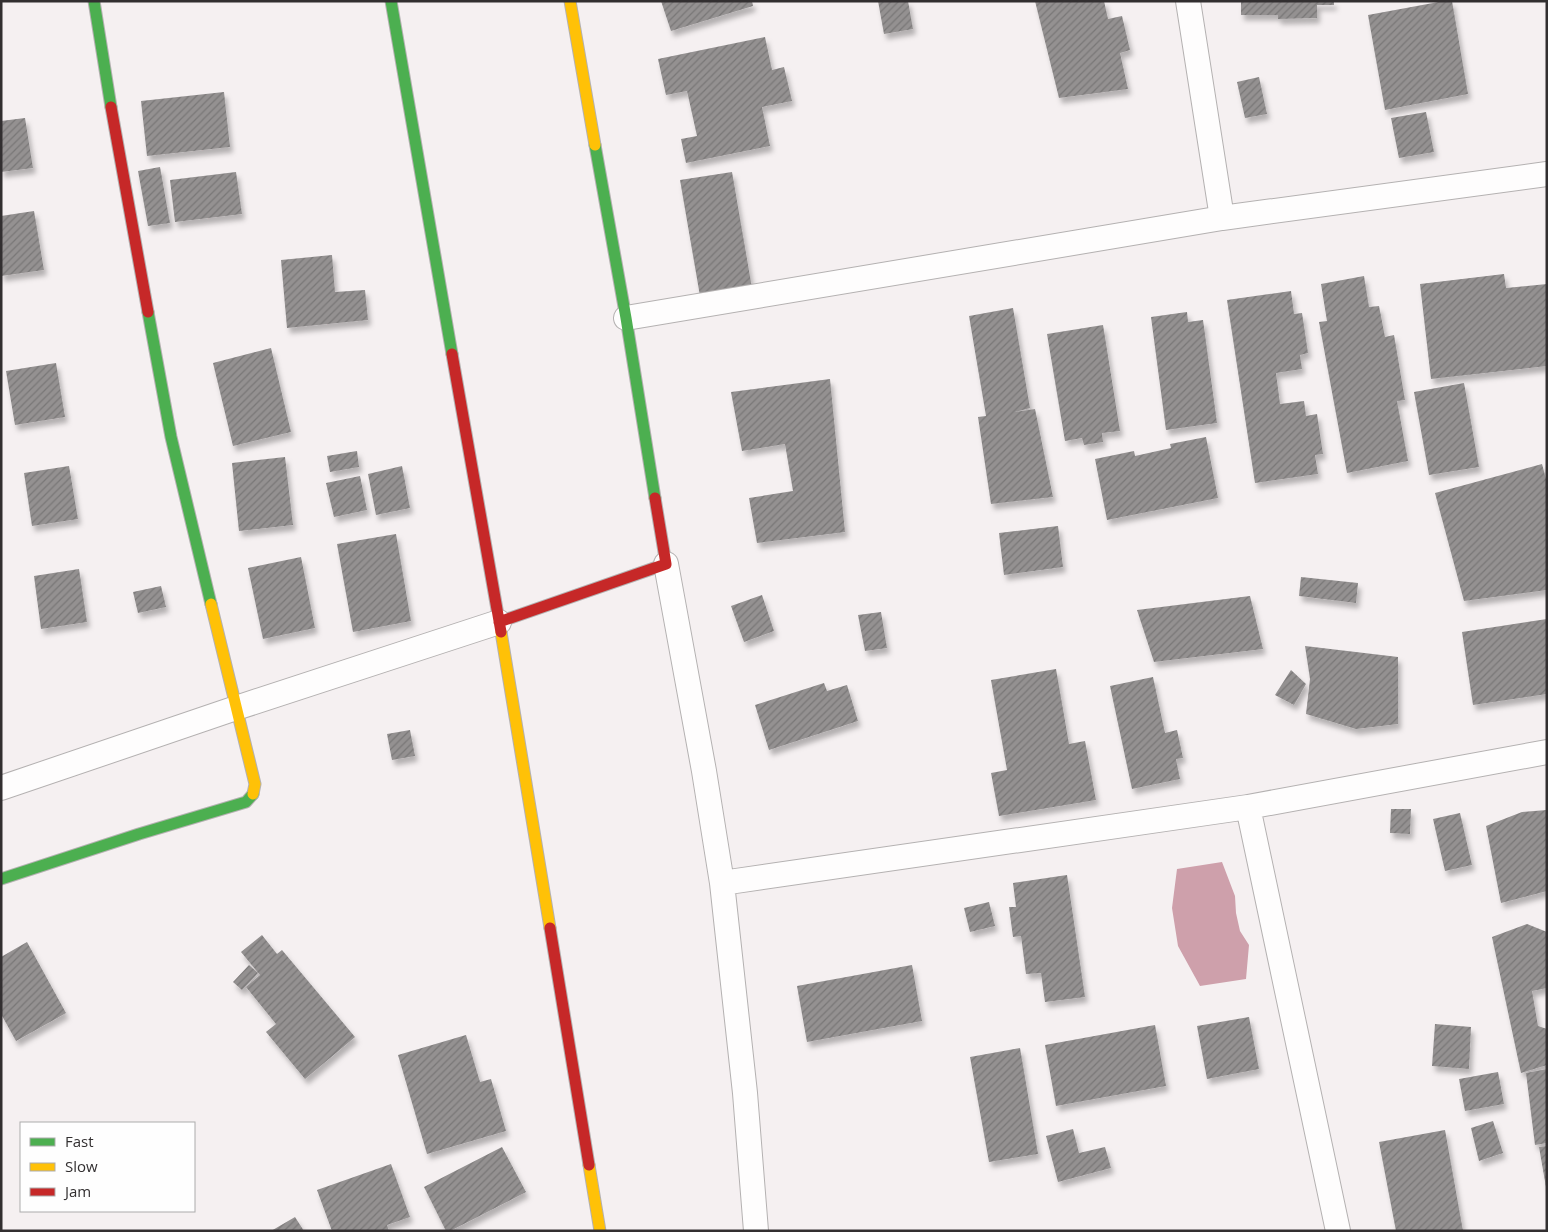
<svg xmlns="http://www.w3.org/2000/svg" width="1548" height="1232" font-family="'Open Sans',sans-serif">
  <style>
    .water { fill: #cea0ab }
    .building { fill: url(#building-hatch); filter: url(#shadow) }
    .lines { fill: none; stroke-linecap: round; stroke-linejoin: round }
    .street-casing { stroke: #b4b1b1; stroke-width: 26 }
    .fast-casing { stroke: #b4b1b1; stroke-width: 13 }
    .slow-casing { stroke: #b4b1b1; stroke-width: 13 }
    .jam-casing { stroke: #b4b1b1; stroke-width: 13 }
    .street { stroke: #fefdfd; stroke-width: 24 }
    .fast { stroke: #4caf50; stroke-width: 11 }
    .slow { stroke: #ffc107; stroke-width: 11 }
    .jam { stroke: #c62828; stroke-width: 11 }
  </style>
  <defs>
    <pattern id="building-hatch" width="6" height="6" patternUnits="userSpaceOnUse" patternTransform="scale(1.25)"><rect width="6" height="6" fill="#949191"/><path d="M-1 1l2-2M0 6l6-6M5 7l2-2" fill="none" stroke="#797777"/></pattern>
    <filter id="shadow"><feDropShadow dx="3" dy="5.5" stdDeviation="2.5" flood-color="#0004"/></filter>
  </defs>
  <rect width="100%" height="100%" fill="#f5f0f1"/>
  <path class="water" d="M1222 862 1235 896 1236 913 1240 931 1249 945 1246 979 1200 986 1178 946 1172 908 1177 869Z"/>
  <path class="building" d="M661 1H752L753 6 671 31Z
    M878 1H908L913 29 884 34Z
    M1035 1H1104L1108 19 1122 16 1130 50 1120 53 1128 89 1059 98Z
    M1241 1H1334V5H1317V18L1278 19V15H1241Z
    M1444 1H1452L1468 94 1385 110 1368 15Z
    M765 37 772 70 784 67 792 101 762 107 770 146 686 163 681 139 697 136 687 91 666 95 658 59Z
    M1259 77 1267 114 1245 118 1237 82Z
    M224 92 230 147 147 156 141 101Z
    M1426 112 1434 152 1399 158 1391 118Z
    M25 118 33 168 1 172V121Z
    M160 167 170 223 148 226 138 171Z
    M236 172 242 214 175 222 170 180Z
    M732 172 752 288 700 296 680 180Z
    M34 211 44 270 1 276V216Z
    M332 255 335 292 365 290 368 320 287 328 281 260Z
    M1504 274 1506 288 1547 284V366L1431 379 1420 284Z
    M1364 276 1369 307 1379 306 1385 337 1394 335 1405 400 1397 401 1408 461 1347 473 1319 322 1327 321 1321 284Z
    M1291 291 1294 314 1302 313 1308 353 1300 355 1302 369 1276 373 1280 404 1304 401 1306 416 1317 414 1323 454 1315 455 1318 474 1255 483 1227 300Z
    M1013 308 1030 408 1015 412 1035 409 1053 497 991 504 978 417 986 416 969 316Z
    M1187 312 1188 322 1203 320 1217 423 1166 430 1151 317Z
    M1103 325 1120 431 1102 433 1103 442 1084 445 1082 438 1065 441 1047 334Z
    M271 348 291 432 233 446 213 363Z
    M56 363 65 417 15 425 6 371Z
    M830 379 845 532 757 543 749 498 793 491 785 444 742 451 731 392Z
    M1464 383 1479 467 1429 475 1414 392Z
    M1206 437 1218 498 1107 520 1095 459 1134 451 1135 456 1171 448 1170 444Z
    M357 451 359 467 330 472 327 456Z
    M285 457 293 525 239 531 232 463Z
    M1542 464 1547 483V590L1464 601 1435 493Z
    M69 466 78 519 32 526 24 473Z
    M402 466 410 508 376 515 368 474Z
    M360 476 367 510 334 517 326 483Z
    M1058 526 1063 567 1004 575 999 533Z
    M396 534 411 621 353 632 337 544Z
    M301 557 315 628 263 639 248 568Z
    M79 569 87 622 41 629 34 576Z
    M1301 577 1358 583 1356 603 1299 596Z
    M161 586 166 607 138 613 133 592Z
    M762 595 774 631 744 642 731 606Z
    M1250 596 1263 649 1154 662 1137 610Z
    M881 612 887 648 865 651 858 615Z
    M1547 619V694L1473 705 1462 632Z
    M1305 646 1398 657V724L1356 729 1306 714 1310 679Z
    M1056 669 1069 744 1085 741 1096 800 999 816 991 773 1007 770 991 680Z
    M1291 670 1306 684 1294 705 1275 695Z
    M1153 677 1165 733 1177 730 1183 758 1176 759 1180 779 1132 789 1110 686Z
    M824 683 827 691 847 685 858 721 769 750 755 705Z
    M410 730 415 756 392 760 387 734Z
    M1391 809H1411L1410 834 1390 833Z
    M1547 810V891L1501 903 1486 826 1522 812Z
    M1460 813 1472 865 1445 871 1433 819Z
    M1067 875 1085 997 1045 1002 1041 973 1026 974 1021 936 1013 937 1009 907H1016L1013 883Z
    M989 902 995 926 970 932 964 908Z
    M1527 924 1547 932V988L1532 991 1538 1026 1547 1029V1065L1521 1073 1492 937Z
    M262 935 277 954 282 950 355 1037 305 1079 266 1032 276 1024 246 987 260 975 241 952Z
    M27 942 66 1013 16 1041 1 1014V957Z
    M249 965 258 973 242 990 233 982Z
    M912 965 922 1021 807 1042 797 986Z
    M1249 1017 1259 1069 1207 1079 1197 1026Z
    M1435 1024 1471 1027 1469 1069 1432 1066Z
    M1155 1025 1166 1086 1056 1106 1045 1045Z
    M466 1035 480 1082 491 1079 506 1131 427 1154 398 1055Z
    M1020 1048 1038 1154 989 1162 970 1057Z
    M1547 1069V1143L1535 1145 1526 1073Z
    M1498 1072 1504 1104 1465 1111 1459 1079Z
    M1493 1121 1503 1153 1479 1161 1471 1128Z
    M1073 1129 1079 1153 1105 1147 1111 1168 1058 1182 1046 1136Z
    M1445 1130 1463 1231H1396L1379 1142Z
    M1547 1146V1187H1546L1539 1147Z
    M502 1147 526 1192 450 1231H446L424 1187Z
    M391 1164 410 1217 387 1225 389 1231H332L317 1190Z
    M295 1217 304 1231H271Z"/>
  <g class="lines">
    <g class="street-casing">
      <path id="street" d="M1188 1 1222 218
        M626 318 1222 218 1547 174
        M666 564 704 771 722 883 745 1093 756 1231
        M1 788 236 708 499 622
        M1248 807 1338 1231
        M722 883 1248 807 1547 752"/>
    </g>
    <g class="fast-casing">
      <path id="fast" d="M94 1 111 107
        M391 1 452 354
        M595 145 626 318 655 498
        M148 312 171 437 211 604
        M1 879 139 834 246 802 253 794"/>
    </g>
    <g class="slow-casing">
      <path id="slow" d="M570 1 595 145
        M211 604 255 784 253 794
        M501 632 550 928
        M589 1165 600 1231"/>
    </g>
    <g class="jam-casing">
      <path id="jam" d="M111 107 148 312
        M452 354 501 632
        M499 622 666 564 655 498
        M550 928 589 1165"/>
    </g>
    <use href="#street" class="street"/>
    <use href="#fast" class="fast"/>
    <use href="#slow" class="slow"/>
    <use href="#jam" class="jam"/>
  </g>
  <rect width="1548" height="1232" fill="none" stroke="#322f30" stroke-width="5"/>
  <rect x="20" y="1122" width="175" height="90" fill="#fefefe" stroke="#acabac"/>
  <rect x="30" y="1138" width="25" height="8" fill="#4caf50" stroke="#acabac"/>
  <text x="65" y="1147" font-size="15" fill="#322f30">Fast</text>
  <rect x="30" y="1163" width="25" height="8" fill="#ffc107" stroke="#acabac"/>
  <text x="65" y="1172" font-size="15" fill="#322f30">Slow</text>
  <rect x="30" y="1188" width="25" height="8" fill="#c62828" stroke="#acabac"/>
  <text x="65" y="1197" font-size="15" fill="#322f30">Jam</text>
</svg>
